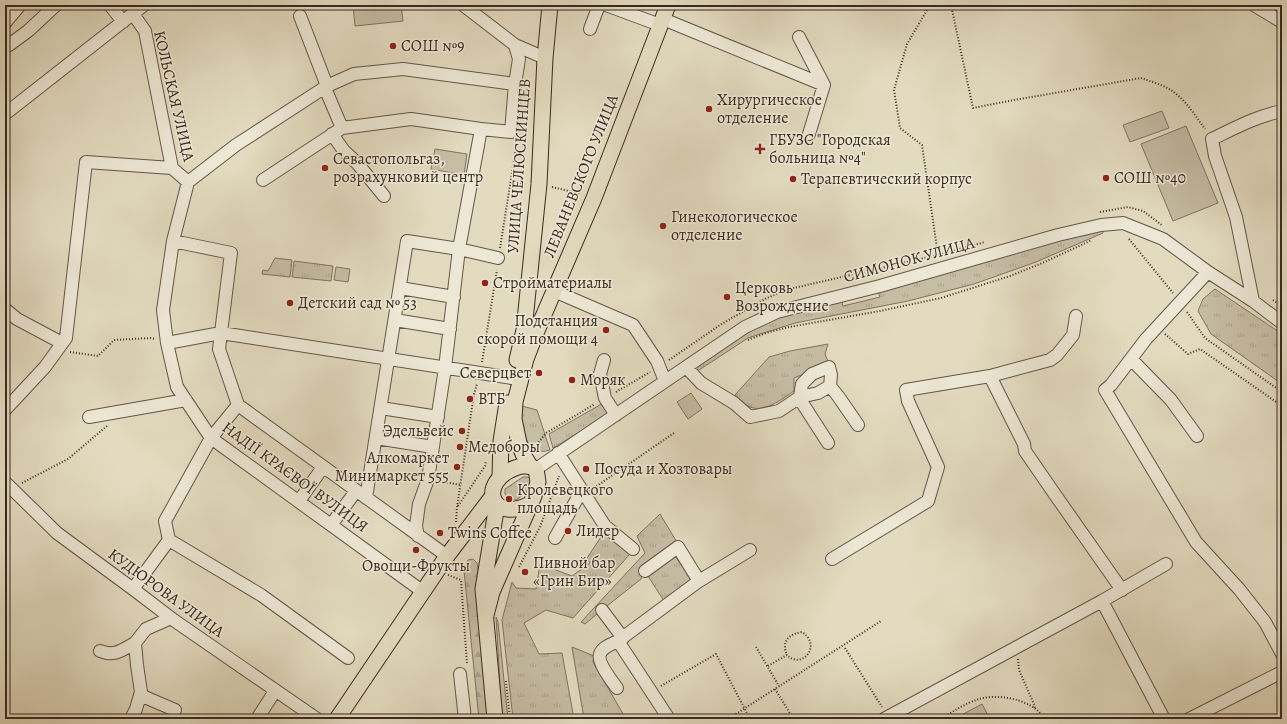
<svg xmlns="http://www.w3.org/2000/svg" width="1287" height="724" font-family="Alegreya,serif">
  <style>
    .grass { fill: url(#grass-tufts); stroke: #807362 }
    .forest { fill: url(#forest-firs); stroke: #807362 }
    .park { fill: #c6bda5; stroke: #807362 }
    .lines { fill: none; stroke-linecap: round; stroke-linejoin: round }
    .minor-casing { stroke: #645648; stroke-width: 14 }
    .major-casing { stroke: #392920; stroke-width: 17 }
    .path { stroke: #392920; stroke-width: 2; stroke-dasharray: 1 2; stroke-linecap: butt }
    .minor { stroke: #ede8d6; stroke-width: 12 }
    .major { stroke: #e3dbc0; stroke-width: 15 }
    .poi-dot { fill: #8f2418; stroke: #ede8d6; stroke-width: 1.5 }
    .labels { text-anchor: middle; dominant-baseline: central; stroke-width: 3; stroke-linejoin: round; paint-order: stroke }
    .poi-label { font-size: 16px; fill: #392920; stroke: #ede8d6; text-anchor: start }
    .street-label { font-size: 16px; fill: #392920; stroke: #ede8d6 }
  </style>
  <defs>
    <pattern id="grass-tufts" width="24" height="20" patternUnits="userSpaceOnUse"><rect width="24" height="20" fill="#c6bda5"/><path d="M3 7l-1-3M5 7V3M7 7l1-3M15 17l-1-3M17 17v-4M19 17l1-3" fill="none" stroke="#aba28e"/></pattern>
    <pattern id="forest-firs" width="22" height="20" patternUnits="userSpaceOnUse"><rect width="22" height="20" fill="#c6bda5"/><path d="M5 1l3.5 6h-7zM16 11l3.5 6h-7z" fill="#aba28e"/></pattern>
  </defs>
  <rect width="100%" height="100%" fill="#e3dbc0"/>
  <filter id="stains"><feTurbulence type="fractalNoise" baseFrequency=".005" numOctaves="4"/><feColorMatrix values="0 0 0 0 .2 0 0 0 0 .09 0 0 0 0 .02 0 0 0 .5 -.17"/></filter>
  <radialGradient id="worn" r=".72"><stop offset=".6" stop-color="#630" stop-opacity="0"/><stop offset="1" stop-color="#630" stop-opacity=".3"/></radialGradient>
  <path class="grass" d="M1103 228V233L1036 262 974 284 908 301 795 323 748 338 696 372 691 367 746 329 778 314 841 298 843 306 880 297 877 289Z
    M275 258 292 260 290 277 262 274 263 270 268 271Z
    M294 261 333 266 331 281 292 277Z
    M336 267 350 269 348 282 334 280Z
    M1215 289 1282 334V384L1211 334 1198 311 1203 299Z
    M828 344 825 354 829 364 794 378V391C782 399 765 413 750 407 745 405 740 399 735 395L769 357 790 351Z
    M605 402 611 413 553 448 549 434Z
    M522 406 537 410 550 450C526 459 518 423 522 406Z
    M523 477H528L531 480V489L516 500 509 499 505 494V489Z
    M660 514 678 544 643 570 641 579 602 610 585 624 581 622 645 553 637 536Z
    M605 531 630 554 573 618 546 610 524 623 539 654 562 653 574 719H513L502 620 512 582 516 588 536 589 540 564 572 576 590 563 587 558Z
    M674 554 691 580 664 601 646 573Z
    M496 617 498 622 508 719H502Z
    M572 647 594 656 593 662 626 719H584Z"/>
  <path class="forest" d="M473 559 477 563 478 568 491 719H479L464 571 465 565 468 560Z"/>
  <path class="park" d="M353 5H401L403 21 355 26Z
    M1162 111 1169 128 1130 142 1123 125Z
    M1186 126 1218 203 1173 221 1141 144Z
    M435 149 467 154 464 175 431 169Z
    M691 393 702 409 688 419 677 402Z
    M982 704 990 719H954Z"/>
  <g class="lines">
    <g class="minor-casing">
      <path id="minor" d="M110 5 123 22
        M463 5 515 45
        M606 5 660 25
        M1254 5 1282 22
        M133 14 145 31 172 168 188 182
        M300 16 327 86
        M663 19 824 85
        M5 23 20 5
        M590 29 599 5
        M799 37 824 85 809 134
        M5 43 9 45 28 31 56 5
        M325 88 342 128
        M5 114 144 5
        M332 134 344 151 357 163 384 196
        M263 180 342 128 411 119 481 129
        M173 241 231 253 219 349 238 405 447 556
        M1208 272 1146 339 1111 385 1105 390 1196 542 1239 589 1265 622 1282 654
        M400 288 454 297
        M554 291 633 325 657 361 665 381
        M1253 301 1236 217 1215 156 1212 139C1235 128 1257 116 1282 111
        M5 309 17 319 62 343
        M395 320 450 329
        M167 343 221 333 512 378
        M1131 359 1171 400 1197 436
        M604 360 600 374 605 398 616 415
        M686 367 701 383 734 403 750 417 779 411 800 397 802 384 812 374 829 367 831 375 830 386 818 393 800 397
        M990 376 1050 360 1057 355 1073 335 1076 316
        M830 386 838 396 858 425
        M799 398 828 443
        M381 408 438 417
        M5 410 45 367 66 338 86 162 172 168
        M89 417 186 400
        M376 438 433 447
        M558 453 605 526 633 549
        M536 469 745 327 777 312 880 286 1058 235 1101 225 1123 223 1163 239 1208 272 1253 301 1282 323
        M5 482 57 533 133 589 175 621 317 719
        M366 498 407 241 459 249 498 258
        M299 501 323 467
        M331 525 356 491
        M418 536 416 526 419 504 428 479 445 368 459 249 481 129 511 132 515 84
        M555 538 582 490
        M169 540 261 595 348 658
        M832 559 928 501 938 467 908 401 906 390 990 376 1024 444 1025 451 1056 496 1122 590
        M645 571 678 547 699 581 618 641 669 719
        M699 581 750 550
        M133 589 169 540 165 521 211 438 238 405
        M422 591 211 438 177 387 167 343 163 310 173 241 188 182 236 145 327 86 354 74 403 69 515 84 519 59 515 45 545 58
        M1102 601 1164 719
        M602 610 623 638
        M100 651C115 657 122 650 135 643
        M460 674 465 719
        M617 688C612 681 597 662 600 654 602 647 612 644 618 641
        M140 695 175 710
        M131 719 136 709 141 692 137 665 135 643 146 629 171 618
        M257 719 275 691
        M884 719 1102 601 1166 564
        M1189 719 1282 672"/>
    </g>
    <g class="major-casing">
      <path id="major" d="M517 360 524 330 539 184 545 58 550 5
        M530 466 523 454 519 443 514 419 515 402 526 359 536 333 594 198 668 5
        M500 477 501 441 507 403
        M486 615 492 592 534 496 538 482 536 469C529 465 523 465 515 468 478 482 490 524 530 504
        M337 719 447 556 492 497
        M495 719 483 589 497 505"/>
    </g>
    <path class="path" d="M930 5 907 44 894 90 900 128 922 145 938 255
      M951 5 973 108 1014 100 1141 78C1152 82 1165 85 1175 93 1188 103 1196 117 1205 129
      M650 10 652 5
      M370 162 385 160
      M511 183 526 184
      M552 187 581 194
      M1100 212 1128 207 1143 211 1163 226
      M1129 239 1173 293
      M500 248 516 148V141
      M1273 300 1282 306
      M1187 312 1205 338 1282 392
      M1165 334 1188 354 1200 349 1282 406
      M748 340 766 333 789 327 880 311 941 298 1010 276 1040 264 1092 240
      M70 352 98 356 114 340 151 338 155 339
      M669 360 720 325 765 299 785 290 938 255 985 242
      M482 362 497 270
      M616 392 650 372
      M535 447 546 433 595 404
      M438 481 461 485
      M22 483 68 459 107 426
      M594 488 674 433
      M458 506 485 466 486 461
      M456 522 457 507 474 394 477 384
      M519 567 540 527 559 476
      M448 575 461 580 467 664
      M756 647 779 686
      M845 648 882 707
      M1018 659 1019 670 1034 704 1035 709
      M768 666 787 655C801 670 823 646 802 632 789 634 781 641 787 655
      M506 681 510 719
      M661 686 716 654 750 719
      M775 689 791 715
      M728 719 881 621
      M784 719 791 715 793 719
      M940 719C951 713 966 703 976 700 993 694 1016 697 1031 706 1037 709 1041 714 1045 719"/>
    <use href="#minor" class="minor"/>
    <use href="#major" class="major"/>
  </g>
  <g class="poi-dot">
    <circle cx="393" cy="46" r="4"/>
    <circle cx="709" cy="109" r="4"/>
    <path d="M758 143h4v4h4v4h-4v4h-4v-4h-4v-4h4z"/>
    <circle cx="325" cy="168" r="4"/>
    <circle cx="1106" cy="178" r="4"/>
    <circle cx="793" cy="179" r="4"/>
    <circle cx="663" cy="226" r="4"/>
    <circle cx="485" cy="283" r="4"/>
    <circle cx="727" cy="297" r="4"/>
    <circle cx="290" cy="303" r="4"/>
    <circle cx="606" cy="330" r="4"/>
    <circle cx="539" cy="373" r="4"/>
    <circle cx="572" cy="380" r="4"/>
    <circle cx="470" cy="399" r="4"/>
    <circle cx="462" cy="431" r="4"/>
    <circle cx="460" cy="447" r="4"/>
    <circle cx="457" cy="467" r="4"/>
    <circle cx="586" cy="469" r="4"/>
    <circle cx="509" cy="499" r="4"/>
    <circle cx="568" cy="531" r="4"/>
    <circle cx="440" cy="533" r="4"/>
    <circle cx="416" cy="550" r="4"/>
    <circle cx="525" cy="572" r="4"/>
  </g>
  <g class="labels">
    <g class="poi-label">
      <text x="401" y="46">СОШ №9</text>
      <text x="717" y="100">Хирургическое<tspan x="717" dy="18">отделение</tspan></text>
      <text x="769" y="140">ГБУЗС "Городская<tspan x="769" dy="18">больница №4"</tspan></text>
      <text x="333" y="159">Севастопольгаз,<tspan x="333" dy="18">розрахунковий центр</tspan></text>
      <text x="1114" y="178">СОШ №40</text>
      <text x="801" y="179">Терапевтический корпус</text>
      <text x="671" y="217">Гинекологическое<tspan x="671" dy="18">отделение</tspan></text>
      <text x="493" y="283">Стройматериалы</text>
      <text x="735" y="288">Церковь<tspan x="735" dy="18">Возрождение</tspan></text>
      <text x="298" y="303">Детский сад № 53</text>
      <text x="598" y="321" text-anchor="end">Подстанция<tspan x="598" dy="18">скорой помощи 4</tspan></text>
      <text x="531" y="373" text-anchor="end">Северцвет</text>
      <text x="580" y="380">Моряк</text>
      <text x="478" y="399">ВТБ</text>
      <text x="454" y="431" text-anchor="end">Эдельвейс</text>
      <text x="468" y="447">Медоборы</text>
      <text x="449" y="458" text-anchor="end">Алкомаркет<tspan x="449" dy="18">Минимаркет 555</tspan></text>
      <text x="594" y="469">Посуда и Хозтовары</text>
      <text x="517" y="490">Кролевецкого<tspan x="517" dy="18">площадь</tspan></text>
      <text x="576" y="531">Лидер</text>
      <text x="448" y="533">Twins Coffee</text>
      <text x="533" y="563">Пивной бар<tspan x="533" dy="18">«Грин Бир»</tspan></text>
      <text x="416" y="566" text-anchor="middle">Овощи-Фрукты</text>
    </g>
    <g class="street-label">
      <text transform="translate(174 96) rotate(77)">КОЛЬСКАЯ УЛИЦА</text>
      <text transform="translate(519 166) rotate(-86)">УЛИЦА ЧЕЛЮСКИНЦЕВ</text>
      <text transform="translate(581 176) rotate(-68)">ЛЕВАНЕВСКОГО УЛИЦА</text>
      <text transform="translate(909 260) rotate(-15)">СИМОНОК УЛИЦА</text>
      <text transform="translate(295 477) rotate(36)">НАДІЇ КРАЄВОЇ ВУЛИЦЯ</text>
      <text transform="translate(166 593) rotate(36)">КУДЮРОВА УЛИЦА</text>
    </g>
  </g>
  <rect width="1287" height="724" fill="none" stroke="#e3dbc0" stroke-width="20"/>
  <rect x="6" y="6" width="1275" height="712" fill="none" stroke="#392920" stroke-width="2"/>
  <rect x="10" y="10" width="1267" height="704" fill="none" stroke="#392920"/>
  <rect width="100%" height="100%" filter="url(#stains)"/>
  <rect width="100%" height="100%" fill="url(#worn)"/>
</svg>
